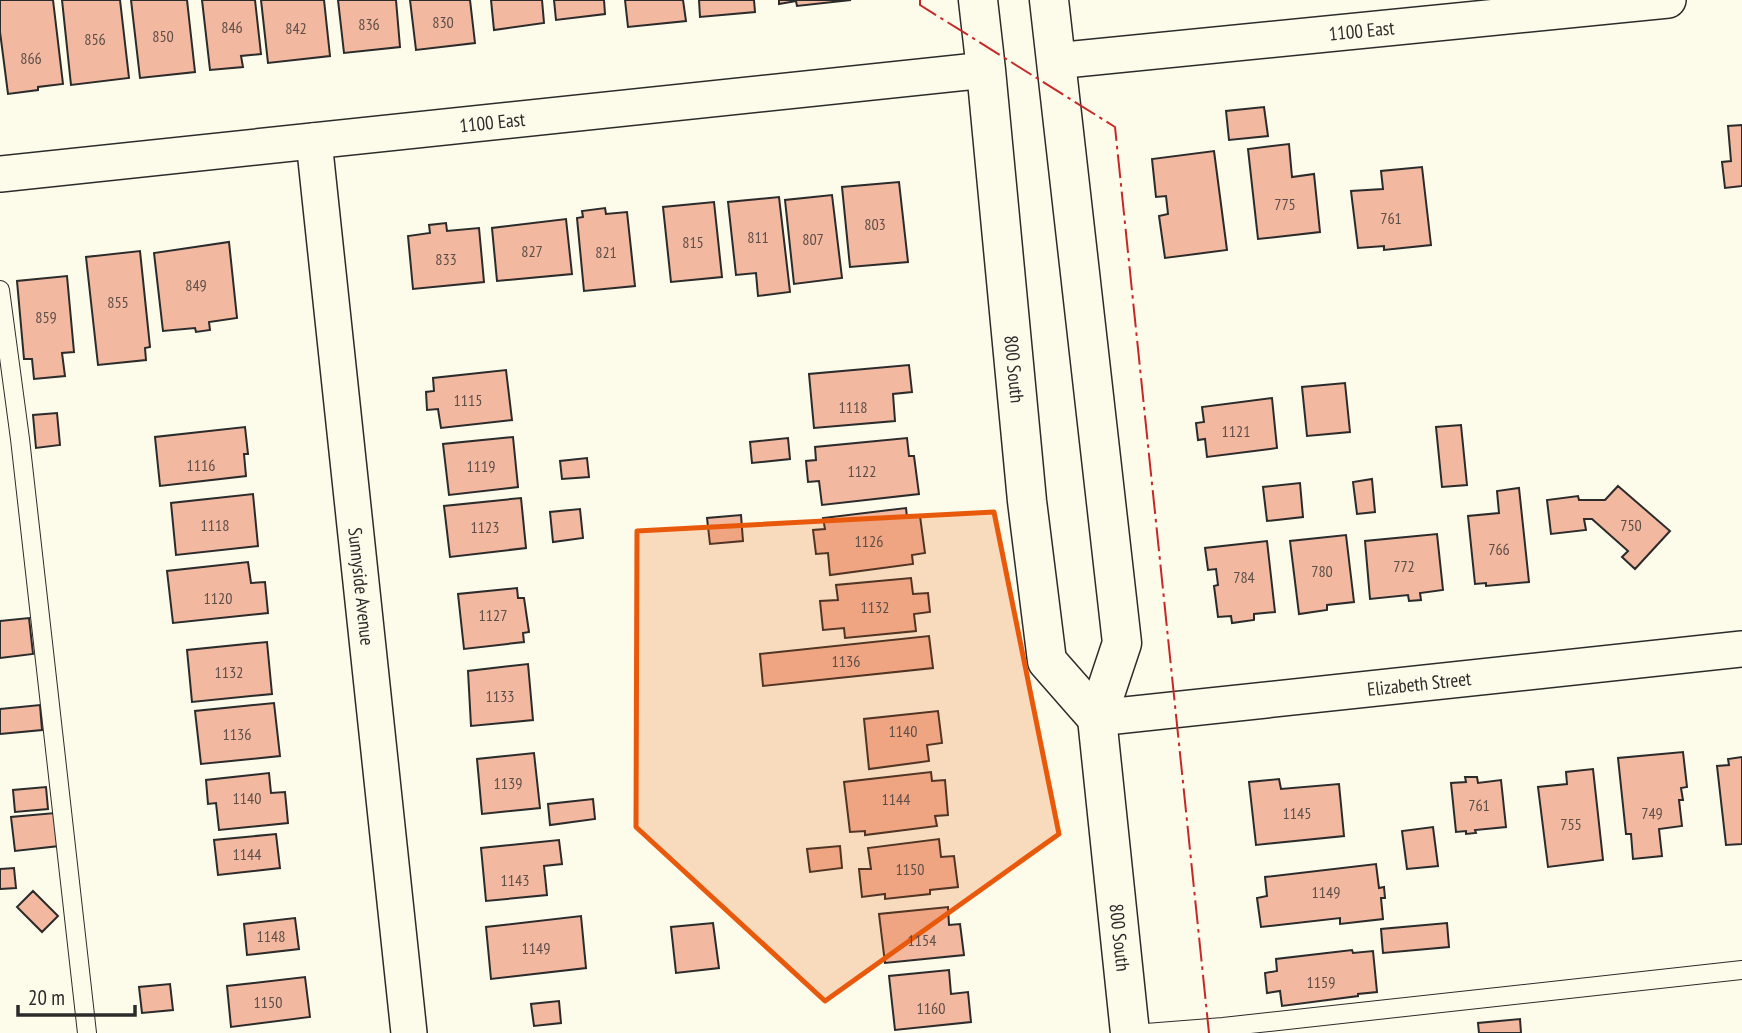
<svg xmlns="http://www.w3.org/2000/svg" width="1742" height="1033" font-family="'PT Sans Narrow',sans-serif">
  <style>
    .building { fill: #f2b8a0; stroke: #2b2b2b; stroke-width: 2 }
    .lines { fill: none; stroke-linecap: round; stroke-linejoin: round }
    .service-casing { stroke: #2b2b2b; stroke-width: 20 }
    .minor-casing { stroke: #2b2b2b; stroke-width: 38 }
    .secondary-casing { stroke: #2b2b2b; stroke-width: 41 }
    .service { stroke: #fdfbea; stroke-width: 18 }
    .minor { stroke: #fdfbea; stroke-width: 35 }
    .secondary { stroke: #fdfbea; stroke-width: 38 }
    .power { stroke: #c62828; stroke-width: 2; stroke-dasharray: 24 5 3.5 5; stroke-linecap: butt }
    .marked { fill: #e8590c; fill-opacity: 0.2; stroke: #e8590c; stroke-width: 5; stroke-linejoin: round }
    .labels { text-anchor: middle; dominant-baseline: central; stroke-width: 5; stroke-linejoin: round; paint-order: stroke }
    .number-label { font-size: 16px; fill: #5d4e48 }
    .street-label { font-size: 19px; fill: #2b2b2b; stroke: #fdfbea }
  </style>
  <rect width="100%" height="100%" fill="#fdfbea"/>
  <path class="building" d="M0 0H53L63 84 38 87V90L8 94 0 32Z
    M62 0H120L129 78 71 85Z
    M131 0H187L195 72 140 78Z
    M202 0H255L261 54 241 56 243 67 210 70Z
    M261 0H324L330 56 268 63Z
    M338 0H396L400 47 344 53Z
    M410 0H470L475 43 416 50Z
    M491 0H542L544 23 494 30Z
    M554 0H604L605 14 556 20Z
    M625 0H683L686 21 628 27Z
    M699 0H754L755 12 700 17Z
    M779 0H851L797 6 796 1 779 4Z
    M1264 107 1268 136 1229 140 1226 111Z
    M1742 125V186L1725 188 1722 162 1731 161 1728 126Z
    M1289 144 1292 177 1314 174 1320 232 1258 239 1248 149Z
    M1214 151 1227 250 1165 258 1159 216 1168 214 1166 196 1156 197 1152 159Z
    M1422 167 1431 245 1384 250V246L1358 248 1351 191 1383 189 1381 171Z
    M899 182 908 262 850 267 842 187Z
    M832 195 842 278 794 284 785 200Z
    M779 197 790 292 758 296 756 273 736 275 728 202Z
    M714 202 722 277 671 282 663 207Z
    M605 208 606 214 627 212 635 286 584 291 577 218 583 217 582 211Z
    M566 219 572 274 497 281 492 228Z
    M446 223 447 231 479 228 484 282 413 289 408 236 430 233 429 225Z
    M229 242 237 318 209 322 210 330 196 332 195 328 163 331 154 253Z
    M140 251 150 347 145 348 146 360 98 365 86 257Z
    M67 276 74 352 62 353 65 376 34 379 32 359H24L17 281Z
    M909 365 912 392 893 394 895 421 814 428 809 374Z
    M506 370 512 420 441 428 438 409 427 410 426 392 434 391 433 378Z
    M1345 383 1350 432 1307 436 1302 387Z
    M1272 398 1277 448 1207 457 1205 439 1198 440 1196 423 1204 422 1202 407Z
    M57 413 60 445 36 448 33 415Z
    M1461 425 1467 485 1442 487 1436 427Z
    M245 427 248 454H244L246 476 160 486 155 437Z
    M513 437 518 487 449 495 443 444Z
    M788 438 790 459 752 463 750 442Z
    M907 438 909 456H914L919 494 822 505 819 481 808 482 806 461 816 460 815 447Z
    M587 458 589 477 562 479 560 461Z
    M1372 479 1375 512 1357 514 1353 482Z
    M1300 483 1303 517 1267 521 1263 487Z
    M1618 486 1670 531 1635 569 1622 557 1628 551 1592 519H1584L1586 530 1551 534 1547 500 1578 496 1579 500H1605Z
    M1519 488 1529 582 1486 586V583L1475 584 1468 516 1499 513 1497 491Z
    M253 494 258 546 176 555 171 503Z
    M521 498 526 548 450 557 444 506Z
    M906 508 907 517 920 516 925 553 912 555 913 564 830 575 828 553 816 554 813 530 825 529 823 518Z
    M580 509 583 538 553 542 550 512Z
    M741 515 743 541 710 544 707 518Z
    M1437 534 1443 590 1420 593 1421 600 1409 601 1408 595 1370 599 1365 541Z
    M1346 535 1354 602 1327 605V610L1299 614 1290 541Z
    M1267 541 1275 612 1254 614V620L1232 623 1231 616 1218 617 1214 586 1218 585 1216 569 1208 570 1205 548Z
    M248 562 251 583 265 582 268 613 173 623 167 571Z
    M911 578 913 594 928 593 930 612 914 614 916 631 845 638 844 628 823 630 820 601 838 600 836 585Z
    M517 588 518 598H524L529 632 523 633 524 642 464 649 458 594Z
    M29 618 33 654 0 658V621Z
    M929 636 933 668 763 686 760 654Z
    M267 642 272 694 192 702 187 650Z
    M528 664 533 720 471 726 468 671Z
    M274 703 280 756 201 764 195 711Z
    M40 705 42 730 0 734V709Z
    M938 711 942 743 927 745 929 761 869 769 864 719Z
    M1683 752 1687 787 1681 788 1683 800H1679L1682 826 1659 829 1662 856 1633 859 1631 834H1626L1618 758Z
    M534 753 540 808 482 814 477 759Z
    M1742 757V844L1726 845 1717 766 1729 765 1728 759Z
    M1593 769 1603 860 1548 867 1538 787 1567 784 1566 772Z
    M931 772 932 781 945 780 948 815 935 816 937 826 865 835V831L850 832 844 782Z
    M269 773 271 793 285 792 288 823 219 830 216 803 208 804 206 780Z
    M1465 777H1477L1478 783 1501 780 1506 827 1475 830 1476 833 1466 834V831L1456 832 1451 783 1466 782Z
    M1279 779 1281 789 1339 784 1344 836 1256 845 1249 782Z
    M46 787 48 809 15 812 13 790Z
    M593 799 595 819 550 825 548 804Z
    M55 813 59 846 15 851 11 817Z
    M1433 827 1438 866 1407 869 1402 831Z
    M276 834 280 868 218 875 214 840Z
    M939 839 941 857 954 856 958 887 930 890V894L885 899V894L862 897 859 869H871L868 848Z
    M559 840 562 864 544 866 547 895 486 901 481 848Z
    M840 846 842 868 810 872 807 849Z
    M1376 864 1379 888 1384 887 1385 898H1381L1383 919 1340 924V918L1261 927 1257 898 1267 896 1265 877Z
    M14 868 16 888 0 889V869Z
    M33 891 58 916 42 932 17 907Z
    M948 907 949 925 960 924 964 955 885 963 879 914Z
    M581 916 586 968 491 979 486 927Z
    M295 918 299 949 247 955 244 924Z
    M713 923 719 968 676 973 671 927Z
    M1447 923 1449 947 1383 953 1381 929Z
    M1352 950 1353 953 1373 951 1377 992 1358 994V996L1282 1006 1280 991 1267 993 1265 973 1277 971 1276 959Z
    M949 970 951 994 968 992 971 1022 895 1030 889 976Z
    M305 977 310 1017 231 1027 227 986Z
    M170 984 173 1010 142 1013 139 987Z
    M559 1001 561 1023 534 1026 531 1004Z
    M1520 1019 1521 1033H1479L1478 1023Z"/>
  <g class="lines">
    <g class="service-casing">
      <path id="service" d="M0 290 20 439 87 1033
        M1146 1033 1223 1027 1742 970"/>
    </g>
    <g class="minor-casing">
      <g id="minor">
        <path id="s1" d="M1055 61 1668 0"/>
        <path id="s2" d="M314 141 409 1033"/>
        <path id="s3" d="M0 174 986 70"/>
        <path id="s4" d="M1097 718 1742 649"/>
      </g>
    </g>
    <g class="secondary-casing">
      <g id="secondary">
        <path id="s5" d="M978 0 986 70 1027 501 1047 661 1097 718"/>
        <path id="s6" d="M1049 0 1122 643 1097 718 1130 1033"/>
      </g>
    </g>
    <use href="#service" class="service"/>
    <use href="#minor" class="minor"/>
    <use href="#secondary" class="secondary"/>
    <path class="power" d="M920 0V5L1115 127 1209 1033"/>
  </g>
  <path class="marked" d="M994 512 1059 834 825 1001 636 827 637 531Z"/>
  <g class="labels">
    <g class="number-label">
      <text x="443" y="22">830</text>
      <text x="369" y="24">836</text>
      <text x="232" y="27">846</text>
      <text x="296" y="28">842</text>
      <text x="163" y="36">850</text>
      <text x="95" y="39">856</text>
      <text x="31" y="58">866</text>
      <text x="1285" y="204">775</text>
      <text x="1391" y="218">761</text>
      <text x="875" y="224">803</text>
      <text x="758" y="237">811</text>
      <text x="813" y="239">807</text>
      <text x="693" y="242">815</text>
      <text x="532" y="251">827</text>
      <text x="606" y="252">821</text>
      <text x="446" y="259">833</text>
      <text x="196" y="285">849</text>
      <text x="118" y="302">855</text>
      <text x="46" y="317">859</text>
      <text x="468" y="400">1115</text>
      <text x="853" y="407">1118</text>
      <text x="1236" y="431">1121</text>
      <text x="201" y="465">1116</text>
      <text x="481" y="466">1119</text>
      <text x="862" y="471">1122</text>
      <text x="215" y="525">1118</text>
      <text x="1631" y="525">750</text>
      <text x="485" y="527">1123</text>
      <text x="869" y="541">1126</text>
      <text x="1499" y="549">766</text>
      <text x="1404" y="566">772</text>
      <text x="1322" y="571">780</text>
      <text x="1244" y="577">784</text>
      <text x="218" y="598">1120</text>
      <text x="875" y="607">1132</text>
      <text x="493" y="615">1127</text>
      <text x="846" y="661">1136</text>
      <text x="229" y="672">1132</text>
      <text x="500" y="696">1133</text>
      <text x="903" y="731">1140</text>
      <text x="237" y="734">1136</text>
      <text x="508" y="783">1139</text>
      <text x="247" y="798">1140</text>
      <text x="896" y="799">1144</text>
      <text x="1479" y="805">761</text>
      <text x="1297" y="813">1145</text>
      <text x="1652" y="813">749</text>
      <text x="1571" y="824">755</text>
      <text x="247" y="854">1144</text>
      <text x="910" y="869">1150</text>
      <text x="515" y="880">1143</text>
      <text x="1326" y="892">1149</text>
      <text x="271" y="936">1148</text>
      <text x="922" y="940">1154</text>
      <text x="536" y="948">1149</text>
      <text x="1321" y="982">1159</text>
      <text x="268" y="1002">1150</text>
      <text x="931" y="1008">1160</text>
    </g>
    <g class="street-label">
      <text stroke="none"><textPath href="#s1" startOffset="308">1100 East</textPath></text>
      <text stroke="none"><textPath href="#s3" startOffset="495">1100 East</textPath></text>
      <text stroke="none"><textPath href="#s5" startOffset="371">800 South</textPath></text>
      <text stroke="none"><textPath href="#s2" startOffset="448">Sunnyside Avenue</textPath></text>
      <text stroke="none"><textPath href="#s4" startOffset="324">Elizabeth Street</textPath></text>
      <text stroke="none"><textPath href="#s6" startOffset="947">800 South</textPath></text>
    </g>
  </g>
  <path d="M18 1005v10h117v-10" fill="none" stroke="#2b2b2b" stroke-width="3.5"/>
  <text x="28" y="1005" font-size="21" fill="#2b2b2b" stroke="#fdfbea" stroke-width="5" paint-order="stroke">20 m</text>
</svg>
